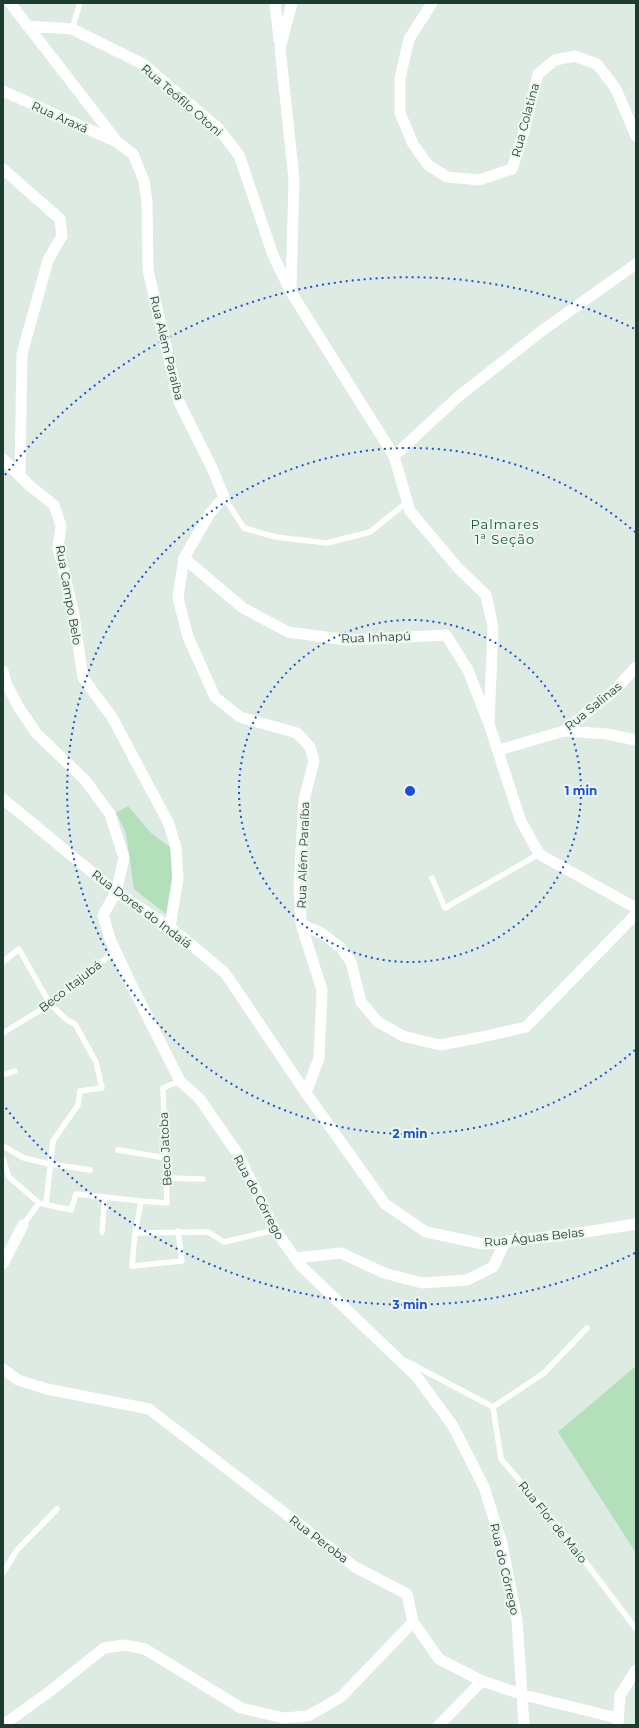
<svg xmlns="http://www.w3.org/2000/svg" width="639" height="1728" font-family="Montserrat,sans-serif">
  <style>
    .green { fill: #b3dfba }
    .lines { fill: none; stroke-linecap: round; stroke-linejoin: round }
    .service { stroke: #fff; stroke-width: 5.5 }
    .minor { stroke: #fff; stroke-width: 11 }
    .ring { fill: none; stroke: #1d4ed8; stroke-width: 2; stroke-dasharray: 2 4 }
    .labels { text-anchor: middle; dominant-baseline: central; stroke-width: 4; stroke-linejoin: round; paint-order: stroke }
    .street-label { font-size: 12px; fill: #1d3b30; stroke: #edf7f1 }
    .neighbourhood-label { font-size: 13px; letter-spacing: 1px; fill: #174f3c; stroke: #edf7f1 }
    .centre { fill: #1d4ed8; stroke: #edf7f1; stroke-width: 2 }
    .ring-label { font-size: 12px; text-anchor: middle; font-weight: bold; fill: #1d4ed8; stroke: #edf7f1; stroke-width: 4; stroke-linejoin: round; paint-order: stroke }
  </style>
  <rect width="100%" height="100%" fill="#ddebe3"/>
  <path class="green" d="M128 806 151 833 170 847 172 876 166 914 134 889 126 833 116 813Z
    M636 1366V1553L558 1432Z"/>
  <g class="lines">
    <path class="service" d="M72 29 80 3
      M224 497 244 528 276 537 327 543 370 532 407 502
      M432 878 445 908 539 854
      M3 962 19 949 50 1004 67 1020 75 1024 96 1062 102 1088 80 1091 78 1105 53 1141 46 1204
      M3 1033 50 1004 116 950
      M3 1075 15 1071
      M3 1146 24 1158 50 1164 90 1170
      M118 1150 166 1158
      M3 1159 9 1177 39 1203 71 1210 76 1194 141 1201 135 1233 208 1232 224 1242 275 1230
      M168 1178 203 1179
      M141 1201 167 1203 163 1088 180 1081
      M23 1225 39 1203
      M102 1232 105 1197
      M135 1233 132 1266 182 1261 178 1231
      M406 1361 493 1407 544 1373 587 1328
      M493 1407 501 1459 556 1523 636 1629
      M3 1573 17 1550 57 1509"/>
    <path class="minor" d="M10 3 116 140
      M275 3 279 40
      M292 3 280 48 294 179 291 292 394 456 410 511 458 568 486 595 493 627 489 724 520 819 539 854 636 908
      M432 3 409 39 400 78V113L413 144 428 165 447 177 479 180 512 169 523 135 538 74 555 60 575 56 597 64 616 89 636 136
      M27 26 72 29 143 64 218 128 239 155 273 255 290 290
      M3 91 117 142 133 154 144 181 147 202 148 270 179 402 212 468 224 497 210 513 184 558 178 598 188 637 215 697 240 717 297 733 310 747 314 761 304 800 299 887 301 924 322 990 319 1058 306 1093
      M3 169 60 219 62 236 48 260 22 354 20 475
      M394 456 459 396 543 330 636 264
      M3 459 30 486 54 505 61 526 58 547 74 615 83 678 112 717 169 824 176 848 178 879 170 927
      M184 558 243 608 288 632 347 640 446 635 468 670 487 719
      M3 671 6 683 19 708 37 734 85 780 110 814 124 858 116 892 103 915 110 939 130 982 180 1081 199 1098 238 1154 275 1230 300 1265 417 1377 453 1426 484 1487 502 1544 517 1620 524 1725
      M564 731 607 734 636 740
      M499 750 564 731 615 690 636 667
      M3 799 116 892 170 927 225 973 306 1093 385 1204 426 1232 483 1244 573 1234 636 1224
      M301 924 323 934 341 948 351 962 361 1002 378 1022 403 1036 440 1045 482 1037 526 1027 636 914
      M295 1258 341 1253 384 1273 422 1283 467 1280 493 1267 505 1242
      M3 1264 23 1225
      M3 1369 18 1380 47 1389 149 1409 355 1567 407 1594 413 1622 439 1659 482 1681 524 1695 617 1718
      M618 1724 620 1695 636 1670
      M3 1725 49 1692 104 1648 124 1645 145 1649 241 1708 284 1718 308 1716 341 1697 413 1622
      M439 1725 482 1681"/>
  </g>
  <g class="ring">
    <circle cx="410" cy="791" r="171"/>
    <path d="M635 1050A343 343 0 1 1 635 532"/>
    <path d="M635 1253A514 514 0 0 1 5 1107M5 475A514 514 0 0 1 635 329"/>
  </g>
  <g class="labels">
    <g class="street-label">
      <text transform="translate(182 100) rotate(41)">Rua Teófilo Otoni</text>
      <text transform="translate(60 117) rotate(24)">Rua Araxá</text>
      <text transform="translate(525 120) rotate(-75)">Rua Colatina</text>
      <text transform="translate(167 348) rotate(76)">Rua Além Paraíba</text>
      <text transform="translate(69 595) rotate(80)">Rua Campo Belo</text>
      <text transform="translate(376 637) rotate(-2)">Rua Inhapú</text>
      <text transform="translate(593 706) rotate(-39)">Rua Salinas</text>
      <text transform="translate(303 855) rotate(-88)">Rua Além Paraíba</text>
      <text transform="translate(142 909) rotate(37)">Rua Dores do Indaiá</text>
      <text transform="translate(70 986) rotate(-38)">Beco Itajubá</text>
      <text transform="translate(165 1149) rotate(-93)">Beco Jatoba</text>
      <text transform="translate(259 1197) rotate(62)">Rua do Córrego</text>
      <text transform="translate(534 1237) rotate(-6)">Rua Águas Belas</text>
      <text transform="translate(553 1522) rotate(51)">Rua Flor de Maio</text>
      <text transform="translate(319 1539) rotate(37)">Rua Peroba</text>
      <text transform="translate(505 1569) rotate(77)">Rua do Córrego</text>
    </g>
    <g class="neighbourhood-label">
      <text x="505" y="524">Palmares<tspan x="505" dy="15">1ª Seção</tspan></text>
    </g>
  </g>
  <circle cx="410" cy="791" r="6" class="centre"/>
  <g class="ring-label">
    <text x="581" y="795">1 min</text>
    <text x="410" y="1138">2 min</text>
    <text x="410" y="1309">3 min</text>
  </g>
  <rect width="639" height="1728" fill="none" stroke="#1d3b30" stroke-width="8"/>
</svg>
